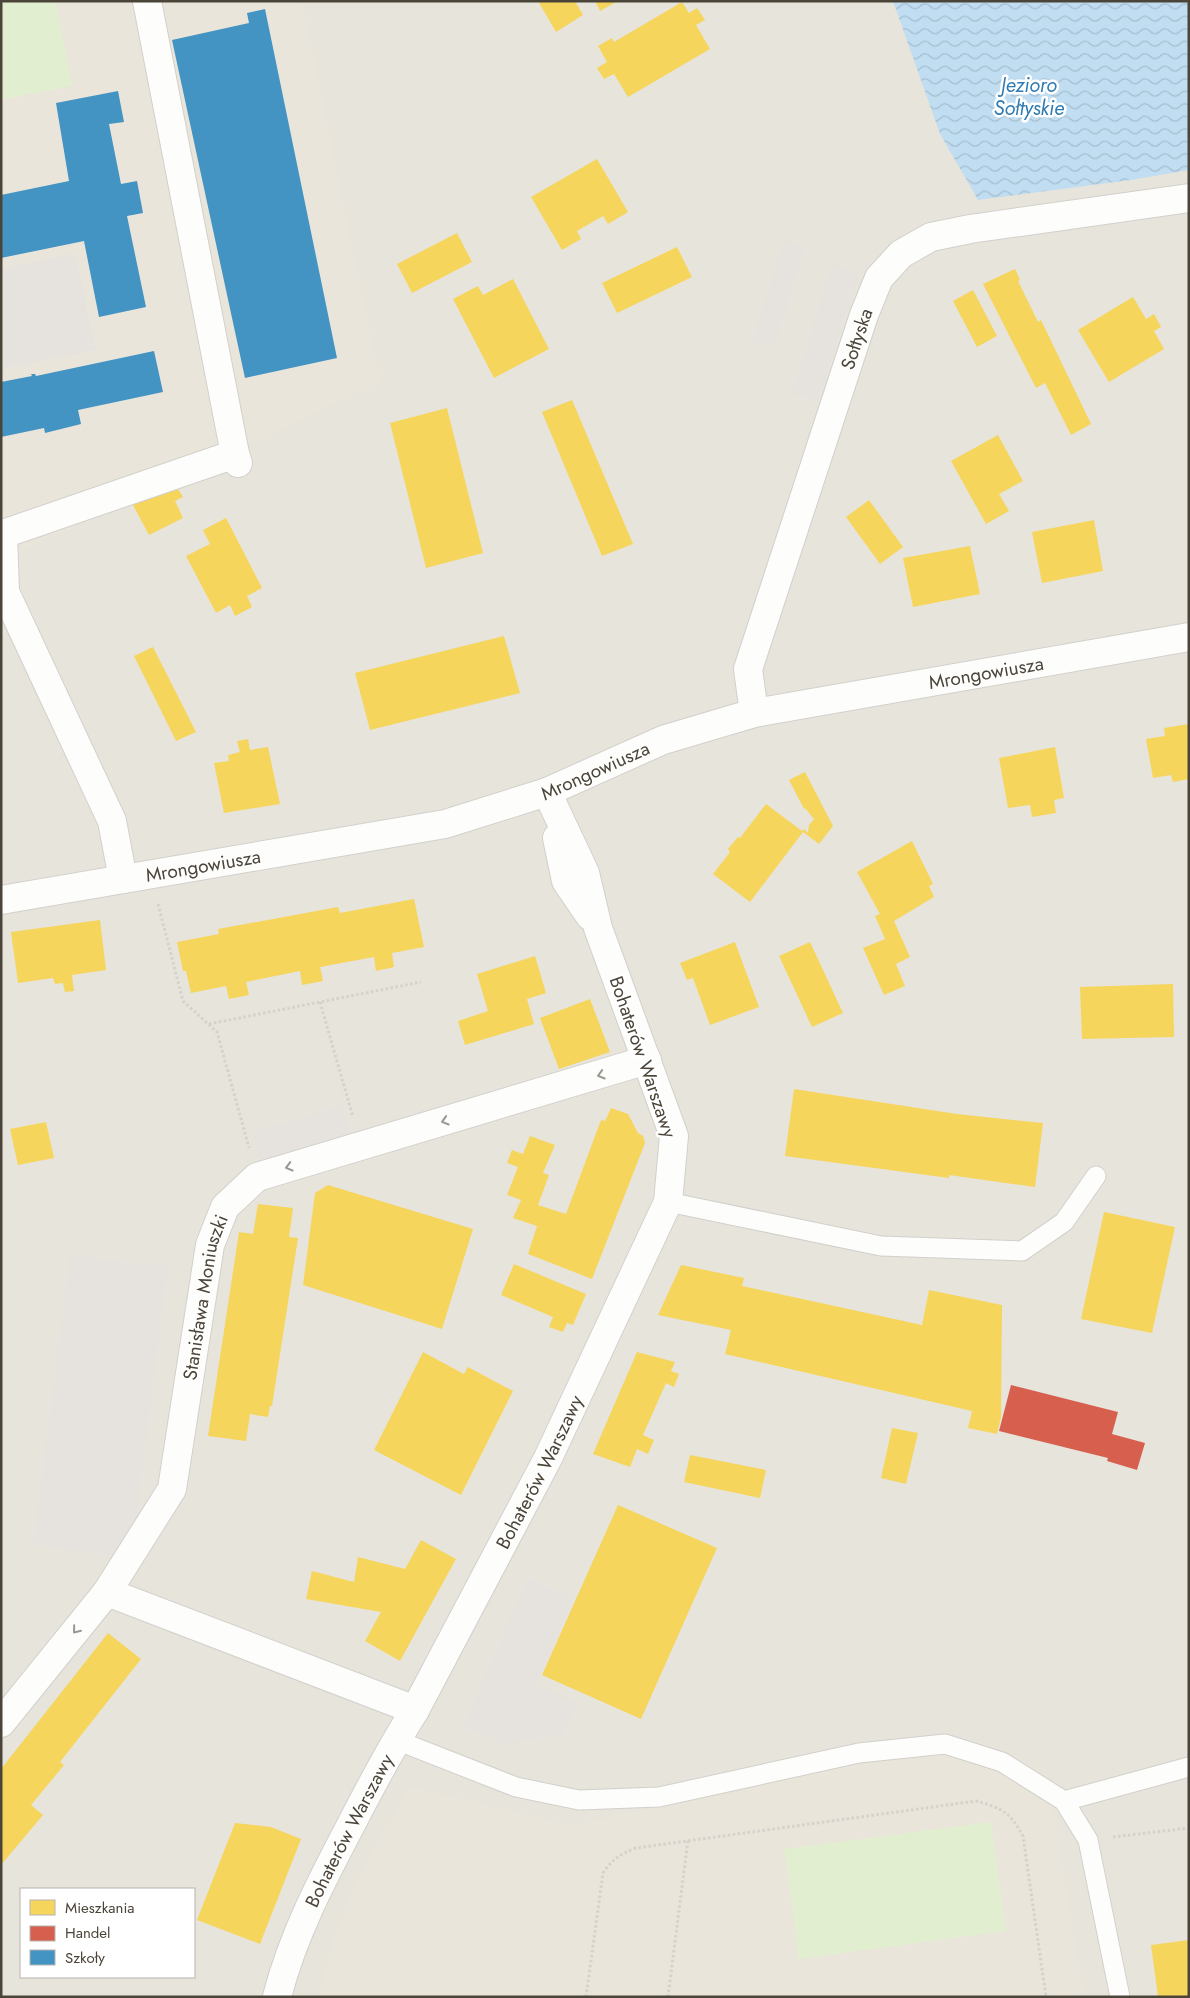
<svg xmlns="http://www.w3.org/2000/svg" width="1190" height="1998" font-family="Jost,sans-serif">
  <style>
    .residential { fill: #e7e4dc; fill-rule: evenodd }
    .education { fill: #eae5da }
    .green { fill: #e1eecf }
    .parking { fill: #e6e3df }
    .water { fill: url(#water-waves) }
    .homes { fill: #f6d55c }
    .shops { fill: #d6604d }
    .schools { fill: #4393c3 }
    .lines { fill: none; stroke-linecap: round; stroke-linejoin: round }
    .service-casing { stroke: #d2d0cb; stroke-width: 21 }
    .minor-casing { stroke: #d2d0cb; stroke-width: 30 }
    .tertiary-casing { stroke: #d2d0cb; stroke-width: 30 }
    .path { stroke: #d3d2cc; stroke-width: 3; stroke-dasharray: 2.5 2.5; stroke-linecap: butt }
    .service { stroke: #fdfdfc; stroke-width: 19 }
    .minor { stroke: #fdfdfc; stroke-width: 28 }
    .tertiary { stroke: #fdfdfc; stroke-width: 28 }
    .oneway { stroke: #9b9791 }
    .labels { text-anchor: middle; dominant-baseline: central; stroke-width: 5; stroke-linejoin: round; paint-order: stroke }
    .street-label { font-size: 19px; fill: #4b4439; stroke: #fff }
    .water-label { font-size: 20px; font-style: italic; fill: #2e7ab2; stroke: #fff }
  </style>
  <defs>
    <pattern id="water-waves" width="16" height="10" patternUnits="userSpaceOnUse" patternTransform="scale(1.25)"><rect width="16" height="10" fill="#c0ddf1"/><path d="M0 5q4-4 8 0t8 0" fill="none" stroke="#a6bfcf"/></pattern>
  </defs>
  <rect width="100%" height="100%" fill="#f4f2ee"/>
  <path class="residential" d="M1 1H1189V1997H1ZM21 1889H194V1977H21Z"/>
  <path class="education" d="M1 1H302L380 382 1 561Z
    M943 1750 1000 1769 1052 1801 1084 1997H319L331 1945 358 1878 409 1786 572 1826 853 1761Z"/>
  <path class="green" d="M1 1H56L72 86 1 100Z
    M991 1822 1006 1931 799 1959 784 1849Z"/>
  <path class="parking" d="M784 240 806 247 774 348 752 341Z
    M75 253 96 350 1 369V269Z
    M832 264 859 272 818 402 792 393Z
    M343 1105 351 1135 261 1162 252 1132Z
    M70 1255 168 1267 131 1558 33 1545Z
    M528 1578 574 1599 536 1684 578 1703 564 1735 504 1744 463 1726Z"/>
  <path class="water" d="M893 1H1189V170L1131 180 978 200 940 134Z"/>
  <path class="homes" d="M538 1H575L583 15 556 32Z
    M595 1H618L600 11Z
    M682 2 689 13 697 8 705 20 696 25 710 49 628 97 614 74 604 79 597 68 607 62 598 46 612 38 614 42Z
    M597 159 628 212 608 224 603 216 577 231 581 239 562 250 531 197Z
    M457 233 472 262 412 293 397 264Z
    M677 247 692 277 617 313 602 283Z
    M1015 269 1020 280 1018 281 1038 322 1041 320 1091 424 1071 435 1045 383 1036 388 983 284Z
    M513 279 549 349 494 378 453 299 478 286 483 295Z
    M973 290 997 336 977 347 953 301Z
    M1133 297 1146 319 1154 314 1161 327 1154 331 1164 349 1109 382 1078 330Z
    M572 400 633 544 602 556 542 412Z
    M447 408 483 553 426 568 390 423Z
    M998 435 1023 481 999 494 1009 511 986 524 951 461Z
    M175 484 183 497 175 501 183 518 149 535 133 505Z
    M869 500 903 547 880 564 846 517Z
    M226 518 262 588 247 596 252 607 235 616 230 605 216 613 186 556 210 544 203 530Z
    M1094 520 1103 571 1042 583 1032 532Z
    M970 546 980 594 913 607 903 558Z
    M504 636 520 693 370 730 355 673Z
    M153 647 196 732 176 741 134 656Z
    M1189 724V779L1173 782 1171 775 1153 778 1146 739 1165 736 1164 728Z
    M248 739 250 750 268 747 280 804 224 813 214 763 229 761 228 755 240 752 237 741Z
    M1055 747 1064 798 1054 800 1056 813 1032 817 1030 805 1008 808 999 758Z
    M805 772 833 826 819 844 803 832 750 902 713 874 730 852 728 849 738 837 740 838 766 804 802 831 804 829 808 833 809 825 814 819 805 808 804 809 789 780Z
    M912 841 933 884 929 886 934 897 894 921 910 957 896 964 905 986 884 995 863 948 885 939 875 916 880 914 857 872Z
    M414 899 424 947 392 953 394 967 376 971 374 957 320 967 323 981 302 985 300 971 246 982 249 995 229 999 226 986 191 993 186 971H183L177 942 219 934 218 929 338 907 340 913Z
    M100 920 106 970 72 975 74 991 65 992 63 983 55 984 53 978 18 983 11 932Z
    M735 942 759 1007 710 1025 693 978 687 980 680 963Z
    M810 942 843 1013 812 1027 779 956Z
    M535 956 546 993 527 999 534 1024 465 1045 458 1021 488 1011 477 974Z
    M1173 984 1174 1037 1082 1039 1080 987Z
    M590 999 610 1052 559 1069 540 1018Z
    M794 1089 957 1114 1043 1123 1035 1187 949 1175V1178L785 1156Z
    M611 1108 628 1114 638 1133 643 1136 645 1143 592 1279 528 1254 537 1226 513 1218 521 1200 507 1195 518 1167 507 1163 512 1150 523 1154 530 1136 555 1145 543 1173 549 1175 538 1205 566 1214 601 1120 605 1121Z
    M46 1122 54 1158 18 1165 10 1129Z
    M328 1185 473 1229 442 1329 303 1285 315 1193Z
    M258 1204 293 1208 289 1237 298 1238 272 1406H270L268 1417 250 1414 246 1441 208 1436 239 1232 253 1234Z
    M1104 1212 1175 1227 1152 1333 1081 1319Z
    M514 1264 586 1294 573 1325 567 1323 563 1332 549 1327 553 1317 501 1295Z
    M681 1265 744 1278 742 1286 922 1325 929 1290 1002 1305 1001 1417 997 1434 968 1428 972 1411 725 1354 731 1330 658 1315Z
    M423 1352 464 1374 468 1367 513 1391 461 1495 374 1450Z
    M637 1352 675 1362 671 1371 679 1374 674 1387 666 1383 643 1435 654 1440 648 1454 637 1449 630 1467 593 1454Z
    M892 1428 918 1433 906 1484 881 1478Z
    M690 1455 766 1470 760 1498 684 1482Z
    M618 1505 717 1548 641 1719 542 1675Z
    M421 1540 456 1559 400 1661 365 1641 381 1612 306 1599 312 1571 354 1582 358 1557 405 1569Z
    M108 1633 141 1659 60 1762 64 1765 31 1805 43 1815 1 1865V1769Z
    M235 1823 271 1827 301 1839 260 1944 197 1920Z
    M1189 1940V1997H1158L1151 1945Z"/>
  <path class="shops" d="M1011 1385 1118 1412 1112 1434 1145 1443 1137 1470 1107 1461 1108 1458 999 1431Z"/>
  <path class="schools" d="M265 9 337 358 245 378 172 40 249 23 247 13Z
    M118 91 124 122 109 124 121 184 137 181 143 213 127 216 146 307 99 317 84 241 1 258V195L69 181 56 103Z
    M154 351 163 392 78 410 81 424 45 433 44 428 1 437V382L32 376 31 374H35L36 376Z"/>
  <g class="lines">
    <g class="service-casing">
      <path id="service" d="M668 1202 881 1246 1022 1251 1064 1222 1096 1176
        M396 1740 516 1787 579 1800 659 1797 859 1753 945 1744 1002 1762 1064 1801 1088 1840 1120 1997
        M1064 1801 1189 1767"/>
    </g>
    <g class="minor-casing">
      <g id="minor">
        <path d="M147 1 235 454"/>
        <path id="s1" d="M754 713 748 669 864 315 879 278 901 254 931 237 970 229 1189 198"/>
        <path d="M557 838 566 881 590 916"/>
        <path d="M123 879 112 821 5 592 3 534 235 454 238 463"/>
        <path d="M107 1592 415 1710"/>
        <path id="s2" d="M1 1723 107 1592 172 1489 210 1245 225 1207 257 1177 647 1060"/>
        <path id="s3" d="M277 1997C293 1934 324 1876 354 1819 373 1782 393 1745 415 1710L548 1458 668 1202 674 1136 598 928 585 873 547 792"/>
      </g>
    </g>
    <g class="tertiary-casing">
      <g id="tertiary">
        <path id="s4" d="M1 900 445 824 547 792 663 740 754 713 1189 637"/>
      </g>
    </g>
    <path class="path" d="M158 904 183 1001 217 1032 249 1148
      M320 1002 353 1117
      M209 1024 421 982
      M1113 1837 1189 1828
      M586 1997 603 1873C612 1859 621 1854 636 1848L976 1801C1002 1808 1010 1812 1023 1836L1046 1997
      M668 1997 688 1840"/>
    <use href="#service" class="service"/>
    <use href="#minor" class="minor"/>
    <use href="#tertiary" class="tertiary"/>
  </g>
  <defs><path id="oneway-chevron" d="M-2-3.5L2.5 0L-2 3.5" fill="none" stroke-width="1.6" stroke-linecap="round" stroke-linejoin="round" transform="scale(1.25)"/></defs>
  <g class="oneway">
    <use href="#oneway-chevron" transform="translate(601 1075) rotate(163)"/>
    <use href="#oneway-chevron" transform="translate(445 1121) rotate(163)"/>
    <use href="#oneway-chevron" transform="translate(289 1167) rotate(164)"/>
    <use href="#oneway-chevron" transform="translate(76 1630) rotate(129)"/>
  </g>
  <g class="labels">
    <g class="street-label">
      <text stroke="none"><textPath href="#s1" startOffset="392">Sołtyska</textPath></text>
      <text stroke="none"><textPath href="#s4" startOffset="1015">Mrongowiusza</textPath></text>
      <text stroke="none"><textPath href="#s4" startOffset="610">Mrongowiusza</textPath></text>
      <text stroke="none"><textPath href="#s4" startOffset="205">Mrongowiusza</textPath></text>
      <text transform="translate(643 1057) rotate(71)">Bohaterów Warszawy</text>
      <text stroke="none"><textPath href="#s2" startOffset="485">Stanisława Moniuszki</textPath></text>
      <text stroke="none"><textPath href="#s3" startOffset="588">Bohaterów Warszawy</textPath></text>
      <text stroke="none"><textPath href="#s3" startOffset="182">Bohaterów Warszawy</textPath></text>
    </g>
    <g class="water-label">
      <text x="1029" y="85">Jezioro<tspan x="1029" dy="23">Sołtyskie</tspan></text>
    </g>
  </g>
  <rect width="1190" height="1998" fill="none" stroke="#4b4439" stroke-width="5"/>
  <rect x="20" y="1888" width="175" height="90" fill="#ffffff" stroke="#b7b4b0"/>
  <rect x="30" y="1900" width="25" height="15" fill="#f6d55c" stroke="#b7b4b0"/>
  <text x="65" y="1913" font-size="15" fill="#4b4439">Mieszkania</text>
  <rect x="30" y="1926" width="25" height="15" fill="#d6604d" stroke="#b7b4b0"/>
  <text x="65" y="1938" font-size="15" fill="#4b4439">Handel</text>
  <rect x="30" y="1950" width="25" height="15" fill="#4393c3" stroke="#b7b4b0"/>
  <text x="65" y="1963" font-size="15" fill="#4b4439">Szkoły</text>
</svg>
